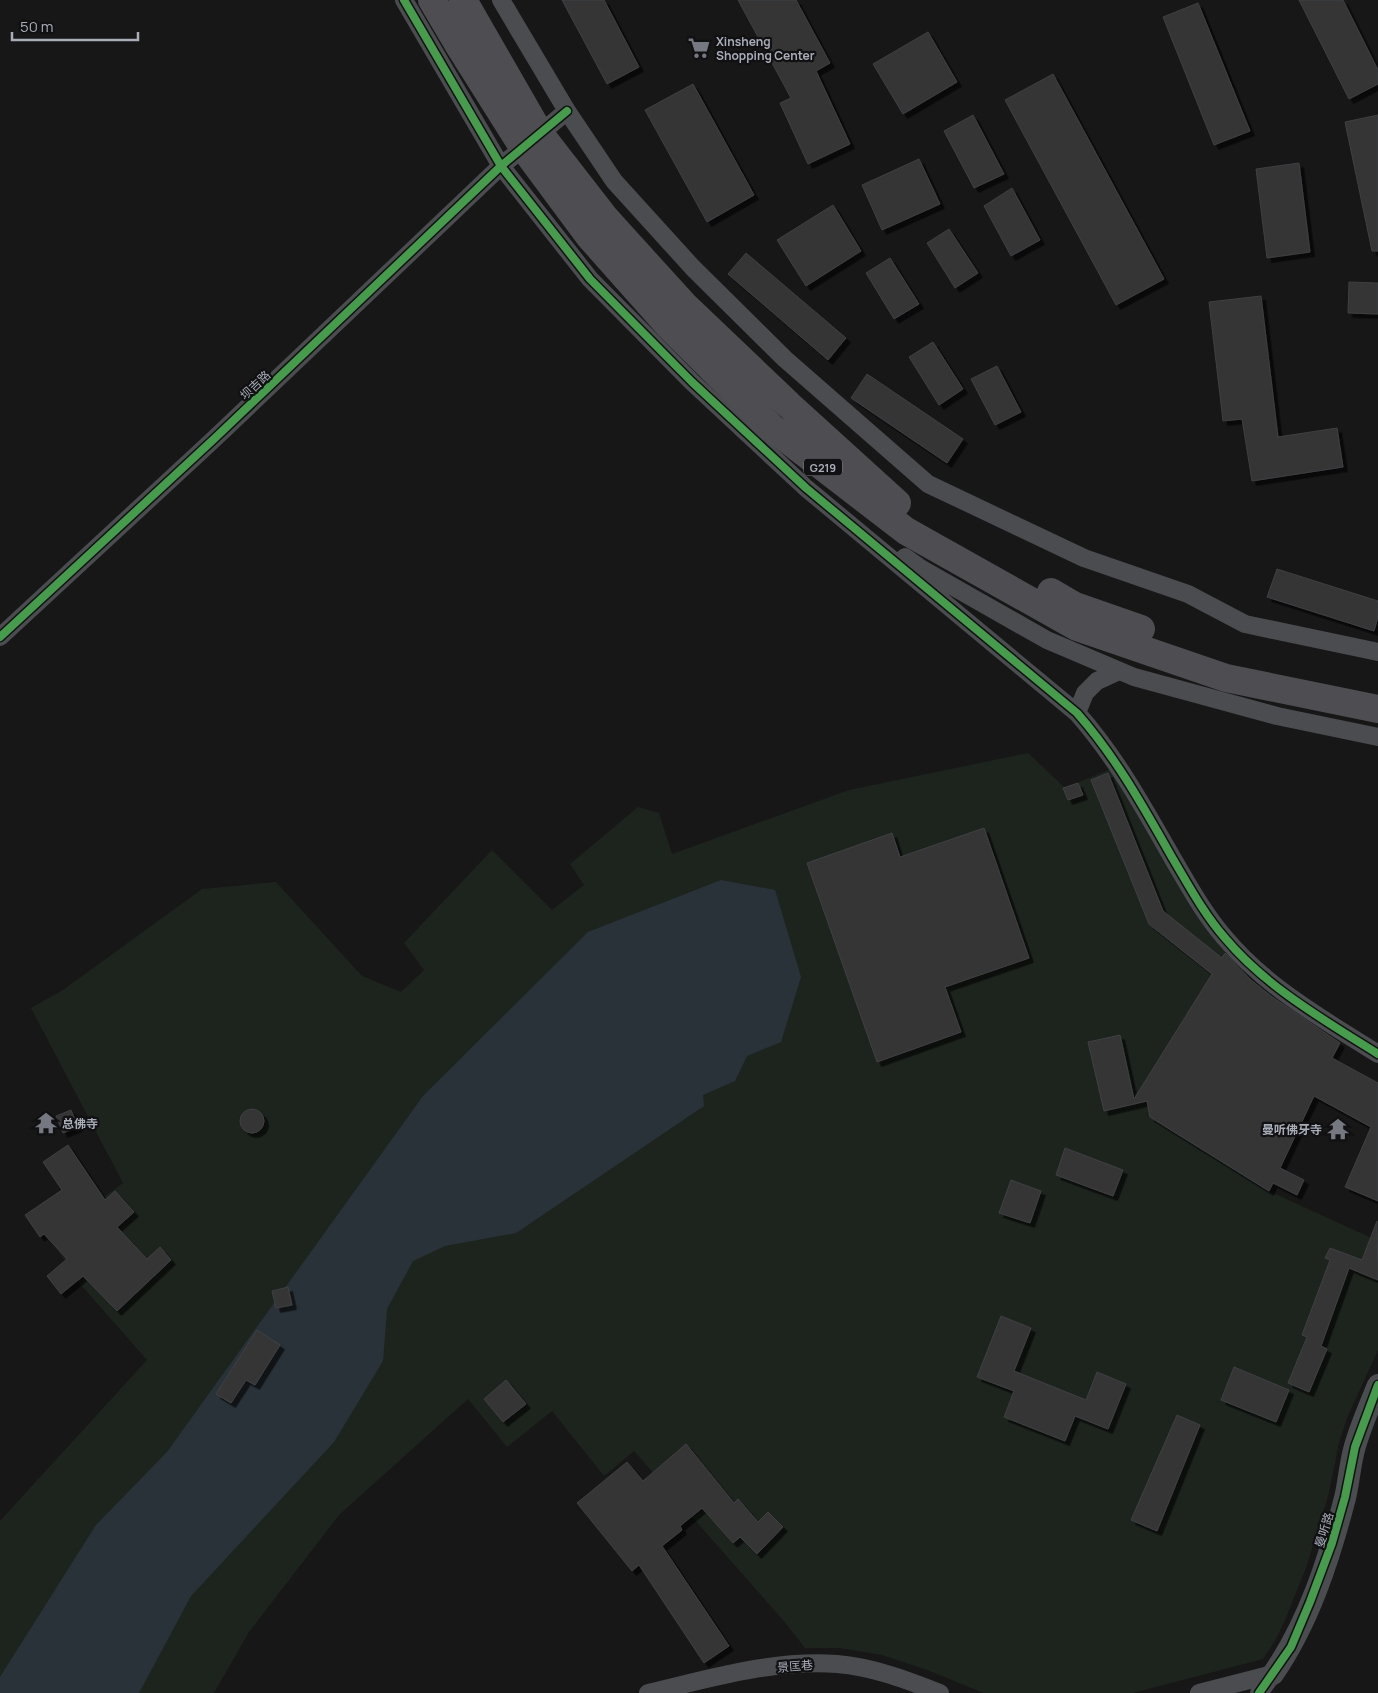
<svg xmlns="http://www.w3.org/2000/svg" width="1378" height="1693" font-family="Manrope,'Noto Sans SC',sans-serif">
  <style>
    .green { fill: #1d241e }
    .water { fill: #2a3239 }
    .building { fill: #353536; stroke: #3f4043; filter: url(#shadow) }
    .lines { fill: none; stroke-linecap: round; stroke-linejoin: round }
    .minor { stroke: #4b4c50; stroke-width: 18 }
    .tertiary { stroke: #4b4c50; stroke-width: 22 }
    .trunk { stroke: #4e4e52; stroke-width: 28 }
    .cycleway-casing { stroke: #111113; stroke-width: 11 }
    .cycleway { stroke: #469c4c; stroke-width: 8 }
    .labels { text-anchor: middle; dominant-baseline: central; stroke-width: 4.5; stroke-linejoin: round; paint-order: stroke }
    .shield { fill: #111113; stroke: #7b7e86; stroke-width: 1 }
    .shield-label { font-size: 11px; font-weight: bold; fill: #a8adb8 }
    .poi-label { font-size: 12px; font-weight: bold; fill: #a8adb8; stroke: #111113; text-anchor: start }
    .street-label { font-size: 12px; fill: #a8adb8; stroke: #111113 }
  </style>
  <defs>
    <filter id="shadow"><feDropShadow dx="4.5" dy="4.5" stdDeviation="0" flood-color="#0009"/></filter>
  </defs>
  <rect width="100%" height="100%" fill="#171717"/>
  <path class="green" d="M1028 753 1065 788 1113 768 1226 951 1144 1083 1150 1117 1269 1191 1378 1241V1350L1347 1418 1339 1443 1329 1493 1306 1568 1285 1620 1276 1639 1263 1659 1133 1693H984L927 1670 882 1655 839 1648H805L783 1620 634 1451 604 1476 552 1411 507 1447 468 1399 339 1515 249 1632 214 1693H0V1521L147 1360 81 1285 49 1237 123 1183 31 1008 63 990 202 889 276 882 362 976 401 992 424 970 404 943 492 850 552 910 584 885 570 864 638 807 659 813 672 854 849 790Z"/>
  <path class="water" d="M721 880 775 890 801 977 781 1042 747 1056 735 1081 703 1095 704 1106 516 1233 445 1246 413 1261 387 1309 383 1361 334 1442 191 1596 139 1693H0V1677L96 1525 167 1452 423 1096 588 932Z"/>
  <path class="building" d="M562 0H604L639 67 607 84Z
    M738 0H796L830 63 816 71 850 144 808 164 780 103 791 98Z
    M1299 0H1343L1378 70V84L1349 99Z
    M1198 3 1250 131 1214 145 1163 17Z
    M928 32 957 82 903 114 873 64Z
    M1053 74 1164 279 1116 305 1005 100Z
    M693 84 754 195 707 222 645 110Z
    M973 115 1004 174 974 188 944 131Z
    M1378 115V251H1372L1345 122Z
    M919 159 940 204 882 230 862 185Z
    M1299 163 1310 252 1267 258 1256 169Z
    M1012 188 1040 240 1011 256 984 206Z
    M833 205 861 251 806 286 777 240Z
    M949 229 978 273 955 288 927 243Z
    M746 253 846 338 828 360 728 274Z
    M890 258 919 304 894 319 866 273Z
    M1349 282 1378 283V314L1348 313Z
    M1261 296 1278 437 1337 428 1343 467 1252 481 1242 419 1223 421 1209 302Z
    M933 342 963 389 939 405 909 357Z
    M997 366 1021 412 995 425 971 379Z
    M867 374 963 439 947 463 851 398Z
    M1277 569 1378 601V617L1374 631 1267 597Z
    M1108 773 1163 911 1222 958 1225 953 1251 980 1271 996 1340 1043 1332 1058 1378 1083V1201L1345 1187 1371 1127 1314 1096 1280 1168 1304 1180 1297 1195 1273 1183 1269 1191 1150 1117 1147 1101 1104 1111 1088 1042 1120 1035 1134 1099 1212 974 1149 924 1091 780Z
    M1078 783 1083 795 1068 800 1063 788Z
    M984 828 1029 958 945 987 961 1032 877 1062 807 863 892 833 900 857Z
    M240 1121a12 12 0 1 1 24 0a12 12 0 1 1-24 0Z
    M71 1110 78 1127 63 1133 56 1116Z
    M68 1145 105 1200 115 1191 134 1212 117 1227 147 1259 160 1247 171 1260 117 1311 83 1276 61 1294 47 1276 67 1259 44 1234 40 1237 25 1215 62 1190 43 1162Z
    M1065 1148 1123 1170 1113 1196 1056 1175Z
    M1011 1180 1041 1191 1030 1223 999 1213Z
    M1377 1221 1378 1280 1349 1268 1321 1346 1327 1349 1309 1392 1288 1383 1307 1337 1302 1335 1330 1260 1325 1258 1330 1248 1362 1260Z
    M288 1287 292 1305 276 1308 272 1291Z
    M1001 1316 1031 1328 1014 1371 1086 1400 1097 1372 1126 1384 1108 1429 1075 1416 1065 1441 1004 1417 1014 1391 977 1377Z
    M257 1330 280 1345 255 1385 246 1380 231 1403 216 1394Z
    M1234 1367 1289 1390 1276 1422 1221 1400Z
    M506 1380 526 1404 503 1422 484 1399Z
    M1177 1415 1200 1425 1157 1531 1131 1520Z
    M686 1444 734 1503 738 1499 758 1522 768 1512 783 1527 757 1554 740 1537 733 1543 702 1508 680 1526 682 1530 662 1546 729 1646 704 1663 639 1565 632 1571 577 1503 627 1462 643 1481Z"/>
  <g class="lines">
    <path class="minor" d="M404 0 501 166 590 279 692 382 806 488 1077 713C1116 757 1144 808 1173 859 1189 886 1204 914 1225 938 1266 987 1324 1020 1378 1054
      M501 0 567 111 614 181 693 268 785 359 928 484 1084 558 1188 594 1245 624 1378 652
      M905 557 922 569 1047 640 1134 677 1277 716 1378 737
      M0 637 214 439 501 166 567 111
      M1077 713 1085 693 1097 681 1119 671
      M648 1693C709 1679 774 1659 837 1664 873 1667 907 1680 940 1693
      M1199 1693 1273 1674
      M1259 1693 1273 1674"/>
    <path class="tertiary" d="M1273 1674C1309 1622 1329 1559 1345 1498 1349 1481 1350 1463 1355 1446 1361 1425 1370 1405 1378 1385"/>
    <path class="trunk" d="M432 0 458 44 523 147 589 236 668 325 771 427 906 531 1077 627 1226 678 1378 709
      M463 0 540 134 606 219 685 306 789 405 897 503
      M1051 592 1075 606 1141 629"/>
    <g class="cycleway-casing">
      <path id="cycleway" d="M404 0 501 166 590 279 692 382 806 488 1077 713C1116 757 1144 808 1173 859 1189 886 1204 914 1225 938 1266 987 1324 1020 1378 1054
        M0 637 214 439 501 166 567 111
        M1259 1693 1291 1647 1310 1602 1332 1543 1345 1497 1355 1447 1378 1385"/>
    </g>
    <use href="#cycleway" class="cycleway"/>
  </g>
  <defs>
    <g id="supermarket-bare" transform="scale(1.725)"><path d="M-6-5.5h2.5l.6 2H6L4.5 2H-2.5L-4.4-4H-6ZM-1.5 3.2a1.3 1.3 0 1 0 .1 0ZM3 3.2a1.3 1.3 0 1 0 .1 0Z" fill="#757880" stroke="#111113" stroke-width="2.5" paint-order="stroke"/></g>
    <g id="temple-bare" transform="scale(1.725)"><path d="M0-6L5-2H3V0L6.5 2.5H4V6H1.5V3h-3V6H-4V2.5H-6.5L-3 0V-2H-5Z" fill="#757880" stroke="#111113" stroke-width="2.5" paint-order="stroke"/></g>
  </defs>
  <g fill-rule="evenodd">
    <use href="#supermarket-bare" x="699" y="48"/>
    <use href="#temple-bare" x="46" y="1123"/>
    <use href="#temple-bare" x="1338" y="1129"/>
  </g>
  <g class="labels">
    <rect class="shield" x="804" y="458.5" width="38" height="17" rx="4"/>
    <g class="shield-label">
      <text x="823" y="467">G219</text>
    </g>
    <g class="poi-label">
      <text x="716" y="41">Xinsheng<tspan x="716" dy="14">Shopping Center</tspan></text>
      <text x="62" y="1123">总佛寺</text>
      <text x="1322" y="1129" text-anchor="end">曼听佛牙寺</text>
    </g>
    <g class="street-label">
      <text transform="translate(255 385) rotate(-43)">坝吉路</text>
      <text transform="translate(1324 1530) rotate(-73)">曼听路</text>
      <text transform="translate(795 1666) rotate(-5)">景匡巷</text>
    </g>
  </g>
  <path d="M12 32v8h126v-8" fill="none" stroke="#a8adb8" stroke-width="2.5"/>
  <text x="20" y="32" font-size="15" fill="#a8adb8" stroke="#111113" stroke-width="4" paint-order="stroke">50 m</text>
</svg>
